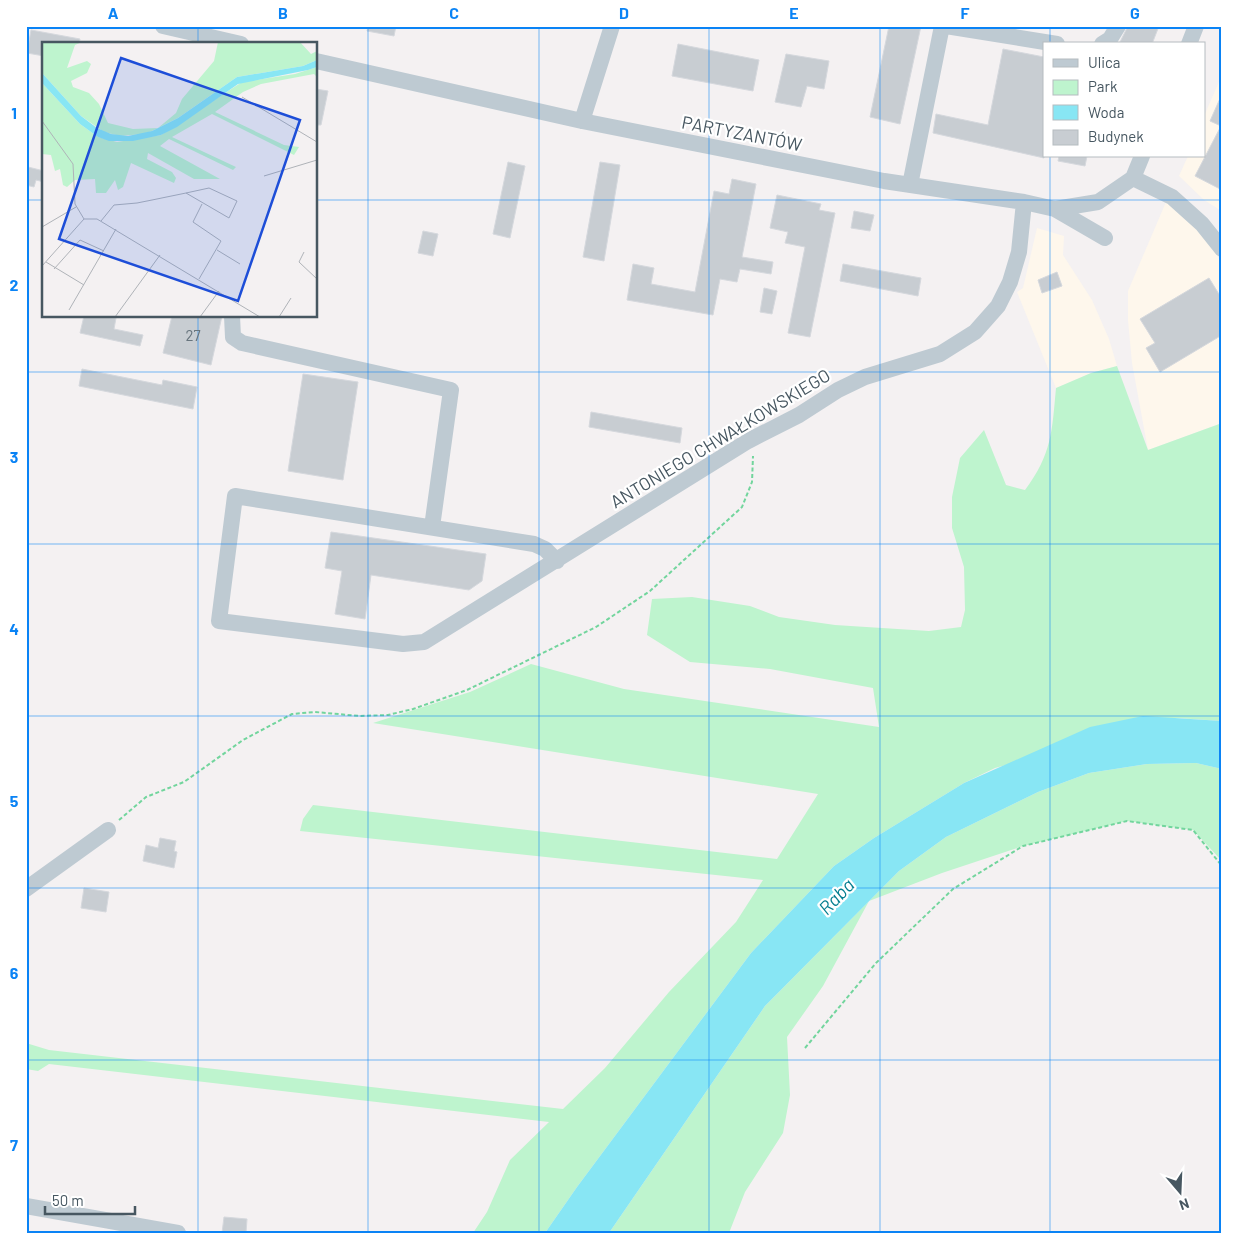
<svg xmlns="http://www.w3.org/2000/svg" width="1248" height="1259" font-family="Barlow,sans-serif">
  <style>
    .commercial { fill: #fef7ec }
    .green { fill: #bef4ce }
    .water { fill: #88e6f4 }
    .building { fill: #c8cdd2; stroke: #d5d8dd }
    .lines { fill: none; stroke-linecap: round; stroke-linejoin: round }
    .path { stroke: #72d59d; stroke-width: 2; stroke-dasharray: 4 2.5; stroke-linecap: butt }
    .minor { stroke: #becad2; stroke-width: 16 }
    .grid { fill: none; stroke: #0a83f5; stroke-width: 1; stroke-opacity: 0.55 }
    .labels { text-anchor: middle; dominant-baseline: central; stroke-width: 4.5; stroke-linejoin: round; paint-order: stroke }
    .number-label { font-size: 15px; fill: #67747d }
    .street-label { font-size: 18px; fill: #475761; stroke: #fff }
    .water-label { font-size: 19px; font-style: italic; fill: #047e90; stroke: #fff }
    .inset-road { fill: none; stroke: #afb3b8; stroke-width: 1 }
    .view { fill: #1d4ed8; fill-opacity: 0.15; stroke: #1d4ed8; stroke-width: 2.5 }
    .inset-edge { fill: none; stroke: #475761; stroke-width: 2.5 }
    .neatline { fill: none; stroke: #0a83f5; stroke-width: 2 }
    .grid-label { font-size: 16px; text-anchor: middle; font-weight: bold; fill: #0a83f5 }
  </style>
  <rect width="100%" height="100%" fill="#f4f1f2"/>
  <path class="commercial" d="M1222 75V208L1220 210 1204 200 1179 176 1188 156H1204V116Z
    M1166 202 1210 240 1222 265V423L1148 450 1132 363 1128 320V291Z
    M1037 228 1064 236 1063 255 1092 300 1109 339 1117 366 1091 373 1056 388 1017 292 1023 288Z"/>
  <path class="green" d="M1117 366 1148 450 1222 423V721L1177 718 995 768 964 783 874 838 834 866 751 953 577 1187 545 1233H473L487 1212 510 1160 549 1122 49 1064 38 1071 26 1069V1043L49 1050 563 1109 605 1068 669 992 736 922 763 880 300 831 303 819 313 805 777 859 818 794 373 723 470 692 531 664 624 689 879 727 873 688 770 669 690 662 647 635 652 599 692 597 750 606 779 617 835 625 929 631 961 627 965 610 964 567 952 528V497L960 458 984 430 1006 485 1025 490C1052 454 1052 431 1056 388L1091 373Z
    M1196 763 1222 769V861L1193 830 1127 821 1023 846 942 873 869 901 823 986 787 1037 790 1095 783 1133 745 1192 729 1233H609L765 1006 899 871 946 837 1038 792 1089 773 1147 764Z"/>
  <path class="water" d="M1143 716 1222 721V769L1196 763 1147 764 1089 773 1038 792 946 837 899 871 765 1006 609 1233H545L577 1187 751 953 834 866 874 838 964 783 1090 727Z"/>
  <path class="building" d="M368 26H396L394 36 367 31Z
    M889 26H921L900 124 870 117Z
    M1128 26H1159L1152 44H1119Z
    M31 30 80 39 79 44H44V56L27 53Z
    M678 44 759 60 753 91 672 76Z
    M1003 49 1044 57V158L933 133 936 114 988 125Z
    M786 54 829 61 824 89 807 86 801 107 775 102Z
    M316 89 328 91 321 125H316Z
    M1222 94V190L1195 176 1221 126 1210 121Z
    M1059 156H1087L1085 166 1058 161Z
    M508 162 525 166 510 238 493 234Z
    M600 162 620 165 604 261 583 257Z
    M28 167 44 171V182L36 180 34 187 26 185Z
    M732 179 756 184 742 257 773 262 771 274 740 269 737 282 720 279 713 315 627 300 633 264 654 268 651 284 695 292 714 191 729 194Z
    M777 195 821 204 819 210 835 213 810 337 788 333 805 247 785 243 788 232 770 228Z
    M854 211 874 215 870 231 851 228Z
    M423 231 438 234 433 256 418 253Z
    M843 264 921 278 918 296 840 281Z
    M1057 272 1062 286 1042 293 1038 280Z
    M1209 278 1222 299V335L1160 372 1146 348 1155 343 1140 319Z
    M764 288 777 291 772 314 760 312Z
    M84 316 116 318 114 329 143 335 140 346 80 333Z
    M172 316H222L211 365 163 353Z
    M82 369 162 385 163 380 197 387 193 409 79 386Z
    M303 374 358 382 343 480 288 471Z
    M591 412 682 428 680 443 589 427Z
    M331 532 486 554 482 581 469 590 371 575 365 619 335 614 342 571 325 568Z
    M160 838 176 841 174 851 177 852 174 868 143 861 146 845 158 848Z
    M84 888 109 892 106 912 81 908Z
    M224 1217 247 1219 246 1233H222Z"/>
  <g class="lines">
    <path class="path" d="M119 820 146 797 184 782 243 740 292 714 315 712 360 716 388 715 413 709 467 690 596 627 650 591 742 507 752 482 753 456
      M805 1048 876 963 953 889 1023 846 1127 821 1193 830 1222 866"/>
    <path class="minor" d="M163 26 241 44
      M946 26 1057 44
      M1102 44 1110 39 1118 26
      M1189 44 1196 26
      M316 61 582 121 884 181 1024 202 1055 209 1098 202 1133 178 1142 156
      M582 121 612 26
      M1133 178 1172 197 1202 224 1222 249
      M910 185 942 26
      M1055 209 1105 238
      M232 316 233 337 242 343 451 390 432 527
      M557 561 545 549 534 544 235 496 219 621 403 644 424 642 748 441 799 415 838 390 865 377 940 354 975 332 998 306 1010 282 1019 252 1024 202
      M26 889 108 830
      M26 1206 178 1233"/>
  </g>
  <path class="grid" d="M198 26V44M368 26V1233M539 26V1233M709 26V1233M880 26V1233M1050 26V44M1050 156V1233M26 200H44M316 200H1222M198 316V1233M26 372H1222M26 544H1222M26 716H1222M26 888H1222M26 1060H1222"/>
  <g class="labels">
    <g class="number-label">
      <text x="193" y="335">27</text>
    </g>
    <g class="street-label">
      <text transform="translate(742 133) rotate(11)">PARTYZANTÓW</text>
      <text transform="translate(720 438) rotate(-31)">ANTONIEGO CHWAŁKOWSKIEGO</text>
    </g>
    <g class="water-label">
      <text transform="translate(836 896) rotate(-46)">Raba</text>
    </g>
  </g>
  <g transform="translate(42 42)">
    <rect width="275" height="275" fill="#f4f1f2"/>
    <path d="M0 0H40L33 3 25 26 45 19 49 22 45 31 29 39 31 45 47 51 57 62 66 81 91 87 116 86 134 71 140 57 172 19 176 0H258L269 12 275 9V18L261 24 195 35 136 76 110 89 101 92 78 94 62 90 39 74 0 31ZM275 25V35L272 32 219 42 201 50 173 70 242 103 257 105 252 113 170 72 130 95 194 125 191 128 127 97 118 104 178 137H152L106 111 105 117 130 130 134 136 132 141 89 121 81 145 76 148 73 138 64 151H54L53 137 33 138 25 145 21 143 18 127 13 129 9 113 0 112V41L38 82 56 95 75 100 119 93 200 40 253 32Z" fill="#bef4ce"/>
    <path d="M275 18V25L266 28 196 42 135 85 119 93 91 99H67L56 95 38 82 0 41V31L39 74 55 86 69 92 86 94 110 89 136 76 195 35 261 24Z" fill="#88e6f4"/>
    <path class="inset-road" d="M200 55 275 100M0 79 31 122 33 162 42 177M222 134 275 118M59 179 72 163 95 161 110 158 144 151 167 146 195 159 187 176 144 151M0 185 34 165M175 208 198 222M262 210 257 220 275 237M4 220 42 243M0 224 42 177H55L218 275M12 227 38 198 62 209M157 237 179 199 151 180 160 162M27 268 74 187M73 275 118 213M158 275 177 249M237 275 249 256"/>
    <path class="view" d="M79 16 258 78 196 259 17 197Z"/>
    <rect width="275" height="275" class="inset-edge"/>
  </g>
  <rect width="1248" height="1259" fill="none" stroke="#ffffff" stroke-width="55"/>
  <rect x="1043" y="42" width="162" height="115" fill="#ffffff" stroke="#b5bcc0"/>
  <rect x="1053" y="59" width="25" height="8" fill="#becad2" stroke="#b5bcc0"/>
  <text x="1088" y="68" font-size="15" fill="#475761">Ulica</text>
  <rect x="1053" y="80" width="25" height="15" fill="#bef4ce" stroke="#b5bcc0"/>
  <text x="1088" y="92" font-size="15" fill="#475761">Park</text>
  <rect x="1053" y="105" width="25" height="15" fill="#88e6f4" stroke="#b5bcc0"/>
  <text x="1088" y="118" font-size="15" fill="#475761">Woda</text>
  <rect x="1053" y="130" width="25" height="15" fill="#c8cdd2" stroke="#b5bcc0"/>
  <text x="1088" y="142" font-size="15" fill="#475761">Budynek</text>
  <g transform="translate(1180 1192) rotate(161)" stroke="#ffffff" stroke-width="4" paint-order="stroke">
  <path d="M0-4L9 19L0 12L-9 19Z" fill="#475761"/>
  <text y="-8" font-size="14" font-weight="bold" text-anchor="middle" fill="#475761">N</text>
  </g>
  <path d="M45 1206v8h90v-8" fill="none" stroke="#475761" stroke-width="2.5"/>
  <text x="52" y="1206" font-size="15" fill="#475761" stroke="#ffffff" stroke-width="4" paint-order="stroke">50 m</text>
  <rect x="28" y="28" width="1192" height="1204" class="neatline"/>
  <g class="grid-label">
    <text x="113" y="19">A</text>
    <text x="283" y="19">B</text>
    <text x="454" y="19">C</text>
    <text x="624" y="19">D</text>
    <text x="794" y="19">E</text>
    <text x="965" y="19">F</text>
    <text x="1135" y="19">G</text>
    <text x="14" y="119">1</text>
    <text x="14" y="291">2</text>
    <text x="14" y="463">3</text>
    <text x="14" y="635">4</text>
    <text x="14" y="807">5</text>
    <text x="14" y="979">6</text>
    <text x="14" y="1151">7</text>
  </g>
</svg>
